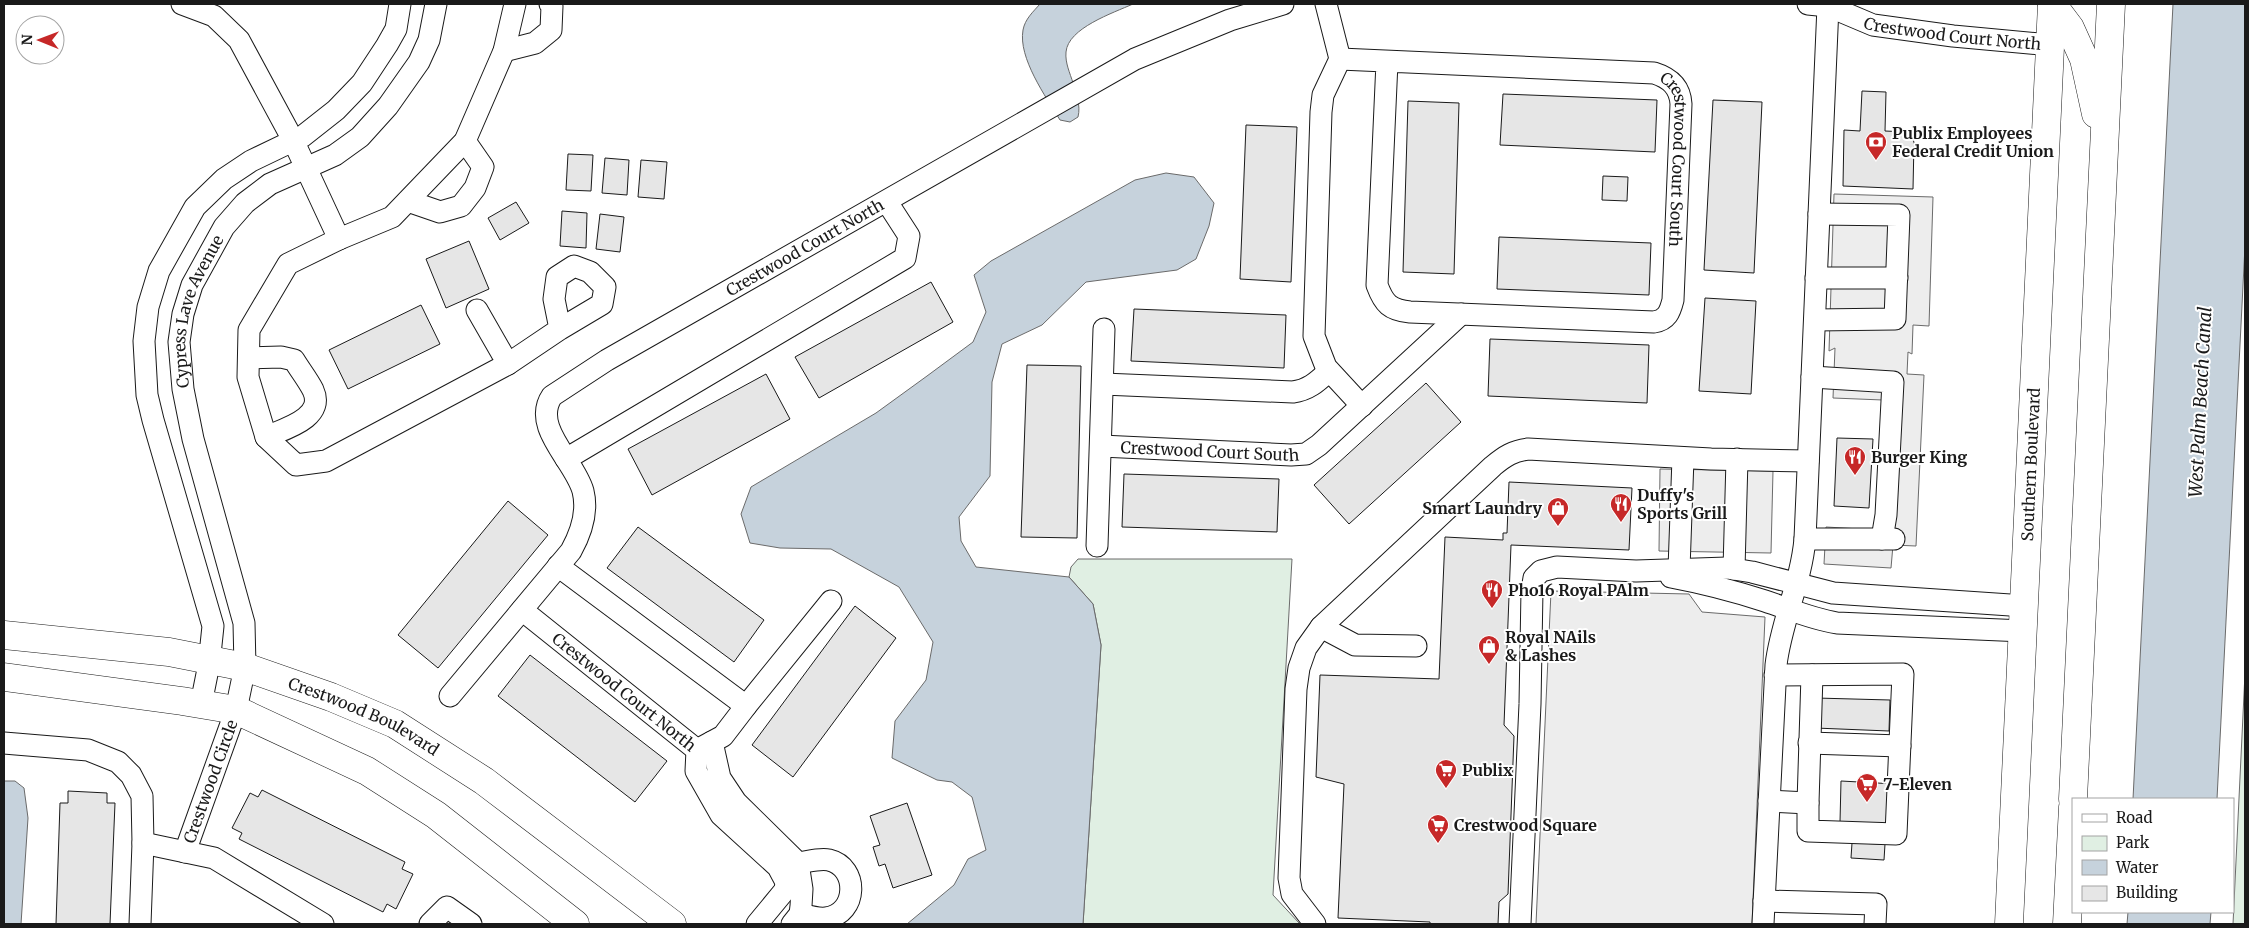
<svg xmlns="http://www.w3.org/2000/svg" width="2249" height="928" font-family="Merriweather,serif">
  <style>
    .green { fill: #e0efe3; stroke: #6a6a6a }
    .parking { fill: #ededed; stroke: #6a6a6a }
    .water { fill: #c6d2dc; stroke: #6a6a6a }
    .building { fill: #e6e6e6; stroke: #1a1a1a }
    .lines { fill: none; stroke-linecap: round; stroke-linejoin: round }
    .minor-casing { stroke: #1a1a1a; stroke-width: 23 }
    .major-casing { stroke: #1a1a1a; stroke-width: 29 }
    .highway-casing { stroke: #1a1a1a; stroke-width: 29 }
    .minor { stroke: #fff; stroke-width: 21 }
    .major { stroke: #fff; stroke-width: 28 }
    .highway { stroke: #fff; stroke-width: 28 }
    .labels { text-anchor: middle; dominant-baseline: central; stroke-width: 4; stroke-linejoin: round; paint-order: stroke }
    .street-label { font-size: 16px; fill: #1a1a1a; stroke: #fff }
    .poi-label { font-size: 16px; font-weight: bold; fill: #1a1a1a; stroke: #fff; text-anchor: start }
    .water-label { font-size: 18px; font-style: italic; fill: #1a1a1a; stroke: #fff }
  </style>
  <rect width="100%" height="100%" fill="#fff"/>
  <path class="green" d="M1078 559H1292L1273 895 1300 924H1083L1101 645 1093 604 1069 577 1071 567Z
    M2245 673V924H2233Z"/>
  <path class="parking" d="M1834 194 1933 197 1929 326 1913 325 1912 354 1908 352 1907 374 1924 375 1916 546 1893 545 1891 568 1824 564 1826 527 1878 530 1883 400 1833 398 1835 348 1829 351Z
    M1660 469 1773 471 1771 553 1659 551Z
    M1551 591 1689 594 1702 612 1765 617 1752 924H1536Z"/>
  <path class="water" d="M1040 4H1133C1113 13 1068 28 1066 52 1065 63 1070 73 1073 83 1076 94 1081 105 1078 117L1070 122 1060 120C1046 97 1018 58 1023 30 1025 19 1033 12 1040 4Z
    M2173 4H2245V246L2217 799H2133Z
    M1166 173 1194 177 1214 203 1209 226 1196 259 1177 270 1086 282 1042 325 1002 344 992 382 990 476 959 517 961 541 976 567 1069 577 1093 604 1101 645 1083 924H907L954 885 968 859 986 850 972 797 952 782 937 780 892 758 895 721 926 680 933 642 899 587 831 549 780 548 750 543 741 514 751 487 876 413 927 376 973 342 986 312 974 275 991 261 1135 180Z
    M4 781H15L24 788 28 818 21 924H4Z
    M2128 912H2211L2210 924H2127Z"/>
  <path class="building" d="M1862 91 1886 92 1885 131 1908 132 1914 142 1913 189 1843 186 1844 130 1860 131Z
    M1503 94 1657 100 1655 152 1500 145Z
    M1713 100 1762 102 1754 273 1704 270Z
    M1408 101 1459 103 1454 274 1403 272Z
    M1246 125 1297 127 1291 282 1240 279Z
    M568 154 593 155 591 191 566 190Z
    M605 158 629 160 627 195 602 193Z
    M641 160 667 162 664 199 638 197Z
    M1603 176 1628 177 1627 201 1602 200Z
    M516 202 529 223 500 240 488 218Z
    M562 211 587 213 586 248 560 246Z
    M600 214 624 217 620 252 596 249Z
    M1499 237 1651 243 1649 295 1497 289Z
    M469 241 489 289 446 308 426 259Z
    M931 282 953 322 819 398 795 357Z
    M1705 298 1756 301 1751 394 1699 391Z
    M421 305 440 344 348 389 329 350Z
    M1134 309 1286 315 1284 368 1131 361Z
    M1490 339 1649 345 1647 403 1488 396Z
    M1027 365 1081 366 1077 538 1021 537Z
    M766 374 790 419 652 495 628 449Z
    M1426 383 1461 422 1349 524 1314 485Z
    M1837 438 1873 439 1869 508 1834 506Z
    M1124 474 1279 479 1277 532 1122 527Z
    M1509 482 1632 488 1629 550 1511 545 1504 725 1514 736 1508 894 1499 902 1498 924H1430V922L1338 918 1344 784 1316 777 1320 675 1439 679 1445 537 1503 540V533H1507Z
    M508 501 548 535 438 668 398 635Z
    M638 527 764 620 734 662 607 568Z
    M855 606 896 638 793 777 752 745Z
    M530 655 667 761 635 802 498 696Z
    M1816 698 1890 700 1889 731 1815 728Z
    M1841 781 1895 784 1893 824 1840 822Z
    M262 790 405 862 402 869 413 874 396 909 387 904 383 912 239 839 242 833 232 828 250 793 258 797Z
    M68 791 107 793V803H115L110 924H56L60 803H68Z
    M907 803 932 875 893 888 885 864 879 866 873 847 880 845 870 816Z
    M1852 843 1885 844 1884 860 1851 858Z"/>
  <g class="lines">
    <g class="minor-casing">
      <g id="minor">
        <path d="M182 4 214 16 239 40 293 140 339 239 392 217 465 141 504 51 515 4"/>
        <path d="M1326 4 1340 59 1323 95 1321 112 1314 336 1326 367 1362 406"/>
        <path id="s1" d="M1808 4 1828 6 1873 25 1953 36 2051 45"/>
        <path d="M504 51 535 43 551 30 552 6 550 4"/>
        <path id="s2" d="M1340 59 1654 73C1670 78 1680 87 1681 104L1673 300C1670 312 1667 320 1654 322L1410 312C1390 310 1384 304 1377 285L1387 62"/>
        <path d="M408 201 440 212 461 206 475 188 483 167 465 141"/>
        <path d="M339 239 288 264 249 330 248 377 266 437 296 465 326 461 508 364 477 310"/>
        <path d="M1816 278H1897"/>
        <path d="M1815 320 1895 319 1899 215 1819 214"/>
        <path d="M249 358 281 357 294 360C300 370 308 380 313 390 326 418 284 429 266 437"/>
        <path d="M508 364 560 329 554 299 557 277 574 266 590 272 605 287 602 304 560 329"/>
        <path d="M1812 377 1893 382 1886 515 1882 539"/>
        <path d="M1103 384 1293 392C1309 390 1318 381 1329 371"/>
        <path id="s3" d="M1101 446 1291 455 1306 454 1319 445 1461 314"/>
        <path d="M566 459 905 258 909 236 887 202"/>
        <path d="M1805 539H1894"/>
        <path d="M1097 546 1104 329"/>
        <path d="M558 566 746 706 723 736 697 750"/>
        <path d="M1679 569 1683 458"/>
        <path d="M1734 569 1737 459"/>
        <path d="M1671 577C1703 583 1734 591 1765 601 1789 609 1812 619 1837 623L2024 631"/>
        <path id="s4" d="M522 610 697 750"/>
        <path d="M1321 627 1355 645 1416 646"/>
        <path id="s5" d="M450 696 571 551C581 533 588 511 583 491 575 461 531 427 552 396L607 360 1135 59 1230 20 1283 4"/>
        <path d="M201 704 209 664 213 626 153 420 147 395 144 341 148 307 159 271 195 207 224 179 251 161 303 136 336 110 362 83 387 45 396 29 400 4"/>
        <path d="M746 706 831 601"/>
        <path d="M712 742 720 778 736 802 798 863 802 889 801 906 800 914 792 924"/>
        <path d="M4 743 88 750 118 762 131 775 142 796 143 843 140 924"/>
        <path d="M1809 743 1900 746"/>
        <path d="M697 750 696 771 721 815 778 867 786 882 785 890 757 924"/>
        <path d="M1769 801 1808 803V831L1896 834 1903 674 1775 675"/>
        <path d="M1808 803 1812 675"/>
        <path d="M143 843 214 858 323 924"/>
        <path id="s6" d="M185 852 236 710 245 667 244 623 193 439 183 389 179 342 183 314 192 285 224 227 245 203 270 184 335 155 360 137 388 106 419 62 429 40 436 4"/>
        <path d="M798 863C807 862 819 858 829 860 859 867 858 914 826 918 817 919 808 916 800 914"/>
        <path d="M1764 901 1876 904 1875 924"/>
        <path d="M430 924 447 907 471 924"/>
        <path d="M1315 924 1292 894 1289 878 1296 689 1299 668 1306 648 1321 627 1493 466C1505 456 1513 451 1528 449L1711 459 1808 461"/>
        <path d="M1520 924 1530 704 1532 590 1534 578 1541 571 1557 567 1636 571 1727 568 1752 572 1833 593 2025 606"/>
        <path d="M1763 924 1776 665C1781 622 1801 583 1805 539L1828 6"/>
      </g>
    </g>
    <g class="major-casing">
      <g id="major">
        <path id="s7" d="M4 635 169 652 245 667 331 697 395 724 484 781 672 924"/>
        <path d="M4 677 182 701 236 710 367 771 436 815 575 924"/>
      </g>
    </g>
    <g class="highway-casing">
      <g id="highway">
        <path d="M2052 4 2070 28 2084 59 2096 114"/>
        <path d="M2073 799 2111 4"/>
        <path id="s8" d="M2009 924 2052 4"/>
        <path d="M2067 924 2073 807"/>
      </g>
    </g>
    <use href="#minor" class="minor"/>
    <use href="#major" class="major"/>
    <use href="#highway" class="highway"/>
  </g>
  <defs>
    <g id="bank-pin" transform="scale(1.125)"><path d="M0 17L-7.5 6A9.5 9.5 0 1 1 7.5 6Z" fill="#c62828" stroke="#fff"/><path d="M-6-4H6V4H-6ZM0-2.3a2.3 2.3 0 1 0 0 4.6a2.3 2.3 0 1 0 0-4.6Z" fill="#fff"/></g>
    <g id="restaurant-pin" transform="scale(1.125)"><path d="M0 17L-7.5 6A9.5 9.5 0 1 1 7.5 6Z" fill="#c62828" stroke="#fff"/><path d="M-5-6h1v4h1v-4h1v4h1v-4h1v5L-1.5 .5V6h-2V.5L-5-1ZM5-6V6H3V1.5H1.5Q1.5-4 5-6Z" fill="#fff"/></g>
    <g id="shop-pin" transform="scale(1.125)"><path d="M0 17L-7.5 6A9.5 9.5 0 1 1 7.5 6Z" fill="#c62828" stroke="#fff"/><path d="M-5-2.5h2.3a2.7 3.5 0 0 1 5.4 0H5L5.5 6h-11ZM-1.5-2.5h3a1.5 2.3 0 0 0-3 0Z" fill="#fff"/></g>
    <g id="supermarket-pin" transform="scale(1.125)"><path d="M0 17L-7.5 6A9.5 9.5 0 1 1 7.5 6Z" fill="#c62828" stroke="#fff"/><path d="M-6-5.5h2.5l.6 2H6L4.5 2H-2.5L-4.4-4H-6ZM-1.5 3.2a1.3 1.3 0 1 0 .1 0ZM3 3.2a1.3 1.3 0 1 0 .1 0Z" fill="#fff"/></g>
  </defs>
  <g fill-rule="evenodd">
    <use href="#bank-pin" x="1876" y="142"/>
    <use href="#restaurant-pin" x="1855" y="457"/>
    <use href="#restaurant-pin" x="1621" y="504"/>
    <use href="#shop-pin" x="1558" y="508"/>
    <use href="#restaurant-pin" x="1492" y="590"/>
    <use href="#shop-pin" x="1489" y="646"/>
    <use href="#supermarket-pin" x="1446" y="770"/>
    <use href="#supermarket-pin" x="1867" y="784"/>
    <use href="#supermarket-pin" x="1438" y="825"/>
  </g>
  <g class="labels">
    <g class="street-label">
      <text stroke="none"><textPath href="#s1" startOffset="149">Crestwood Court North</textPath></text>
      <text stroke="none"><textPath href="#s2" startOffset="412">Crestwood Court South</textPath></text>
      <text stroke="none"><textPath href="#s5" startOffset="650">Crestwood Court North</textPath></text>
      <text stroke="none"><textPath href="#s6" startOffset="562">Cypress Lave Avenue</textPath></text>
      <text stroke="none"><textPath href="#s3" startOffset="109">Crestwood Court South</textPath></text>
      <text stroke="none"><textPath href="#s8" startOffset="460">Southern Boulevard</textPath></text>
      <text stroke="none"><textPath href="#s4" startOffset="131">Crestwood Court North</textPath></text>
      <text stroke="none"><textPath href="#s7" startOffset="372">Crestwood Boulevard</textPath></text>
      <text stroke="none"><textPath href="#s6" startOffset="75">Crestwood Circle</textPath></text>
    </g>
    <g class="poi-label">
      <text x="1892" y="133">Publix Employees<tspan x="1892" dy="18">Federal Credit Union</tspan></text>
      <text x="1871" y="457">Burger King</text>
      <text x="1637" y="495">Duffy's<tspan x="1637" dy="18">Sports Grill</tspan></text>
      <text x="1542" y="508" text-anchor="end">Smart Laundry</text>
      <text x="1508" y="590">Pho16 Royal PAlm</text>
      <text x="1505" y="637">Royal NAils<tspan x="1505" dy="18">&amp; Lashes</tspan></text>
      <text x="1462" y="770">Publix</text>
      <text x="1883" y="784">7-Eleven</text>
      <text x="1454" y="825">Crestwood Square</text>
    </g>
    <g class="water-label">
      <text transform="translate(2200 402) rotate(-87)">West Palm Beach Canal</text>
    </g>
  </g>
  <rect width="2249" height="928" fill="none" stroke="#1a1a1a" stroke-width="10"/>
  <rect x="2072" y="798" width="162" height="115" fill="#ffffff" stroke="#a3a3a3"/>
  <rect x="2082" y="814" width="25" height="8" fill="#ffffff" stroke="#a3a3a3"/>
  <text x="2116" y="823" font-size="15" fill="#1a1a1a">Road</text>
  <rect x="2082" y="836" width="25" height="15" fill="#e0efe3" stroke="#a3a3a3"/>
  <text x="2116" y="848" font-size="15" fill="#1a1a1a">Park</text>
  <rect x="2082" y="860" width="25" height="15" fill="#c6d2dc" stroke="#a3a3a3"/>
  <text x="2116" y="873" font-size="15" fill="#1a1a1a">Water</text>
  <rect x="2082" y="886" width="25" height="15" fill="#e6e6e6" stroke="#a3a3a3"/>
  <text x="2116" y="898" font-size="15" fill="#1a1a1a">Building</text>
  <g transform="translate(40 40) rotate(271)"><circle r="24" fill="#ffffff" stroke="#a3a3a3"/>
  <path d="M0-4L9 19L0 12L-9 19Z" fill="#c62828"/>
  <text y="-8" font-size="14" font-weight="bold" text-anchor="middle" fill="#1a1a1a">N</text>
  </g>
</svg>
